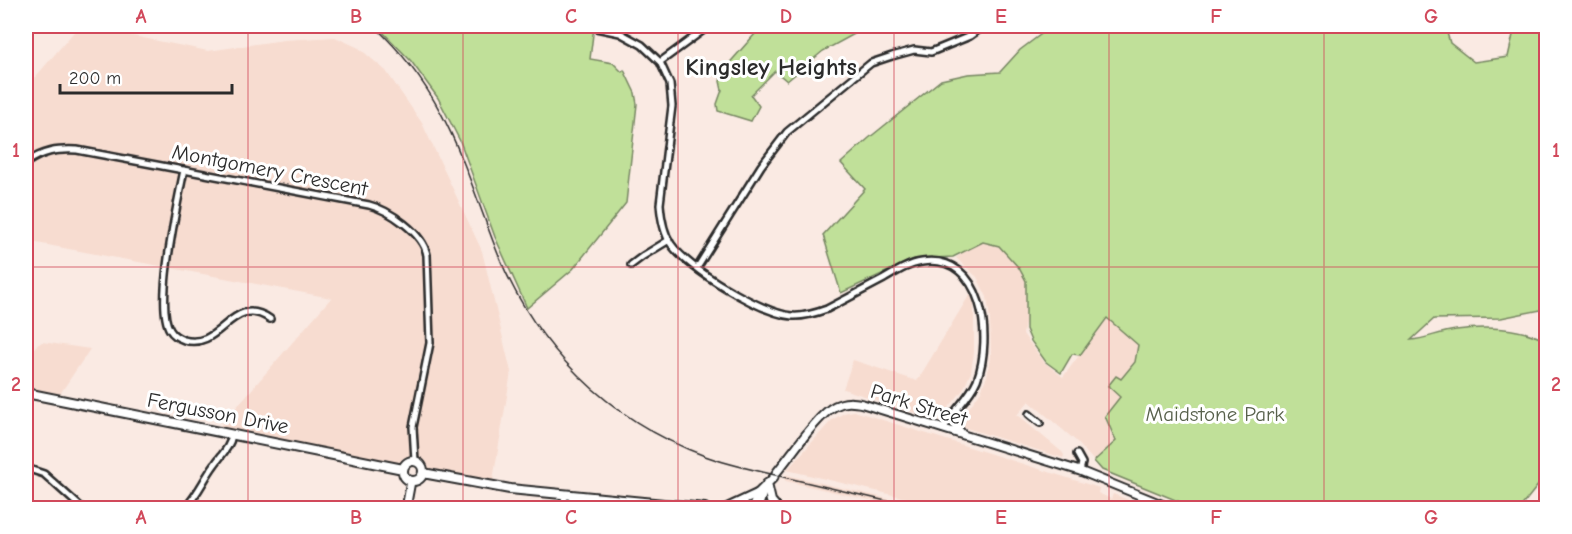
<svg xmlns="http://www.w3.org/2000/svg" width="1572" height="534" font-family="'Comic Neue',sans-serif">
  <style>
    .built { fill: #f7dcd0 }
    .green { fill: #c0e099; stroke: #768662; stroke-width: 1.5 }
    .lines { fill: none; stroke-linecap: round; stroke-linejoin: round }
    .minor-casing { stroke: #2b2b2b; stroke-width: 10 }
    .tertiary-casing { stroke: #2b2b2b; stroke-width: 11 }
    .secondary-casing { stroke: #2b2b2b; stroke-width: 12 }
    .minor { stroke: #fff; stroke-width: 5 }
    .tertiary { stroke: #fff; stroke-width: 7 }
    .secondary { stroke: #fff; stroke-width: 8 }
    .rail { stroke: #2b2b2b; stroke-width: 1.5 }
    .grid { fill: none; stroke: #d1495b; stroke-width: 1.5; stroke-opacity: 0.55 }
    .labels { text-anchor: middle; dominant-baseline: central; stroke-width: 6; stroke-linejoin: round; paint-order: stroke }
    .street-label { font-size: 21px; fill: #2b2b2b; stroke: #fff }
    .park-label { font-size: 21px; fill: #58614c; stroke: #fff }
    .quarter-label { font-size: 24px; font-weight: bold; fill: #2b2b2b; stroke: #fff }
    .neatline { fill: none; stroke: #d1495b; stroke-width: 2 }
    .grid-label { font-size: 20px; text-anchor: middle; font-weight: bold; fill: #d1495b }
  </style>
  <rect width="100%" height="100%" fill="#faeae3"/>
  <filter id="ink" filterUnits="userSpaceOnUse"><feTurbulence type="fractalNoise" baseFrequency=".0167" numOctaves="2"/><feDisplacementMap in="SourceGraphic" scale="12" xChannelSelector="R" yChannelSelector="G"/><feConvolveMatrix kernelMatrix="1 2 1 2 8 2 1 2 1" color-interpolation-filters="sRGB"/></filter>
  <g filter="url(#ink)">
    <path class="built" d="M79 26H95L103 30 208 51 284 40 335 37 359 48 386 71 422 123 482 251 511 372 492 486 423 470 420 464 415 461 407 463 403 469 232 435 220 426 331 298 26 241V88Z
      M979 239 1003 247 1028 279 1030 296 1023 334 1044 362 1063 377 1107 318 1138 345 1135 362 1121 380 1108 386 1120 397 1116 441 1094 461 1076 441 1029 401 1017 415 1062 452 1064 455 1063 458 960 426V420L981 391 987 376 991 358 990 320 987 297 977 277 956 258Z
      M970 294 974 303V352L971 372 963 390 941 417 932 418 843 389 853 360 917 381Z
      M42 342 90 349 60 394 26 387V359L36 346Z
      M854 411 1090 485 1099 488 1098 493 1111 499 1113 494 1149 508H948L787 470 832 420 844 413Z
      M785 475H787L927 508H905L786 481 784 479Z"/>
    <path class="green" d="M377 26H594L590 59 613 63 622 72 624 70 635 93 637 104 626 203 573 269 527 308 495 237 460 141 438 98 411 61Z
      M762 26H876L858 32 823 51 787 81 775 71 751 95 759 106 751 121 718 111 717 104 722 90 720 81 726 67Z
      M1052 26H1445L1450 43 1474 62 1508 57 1515 26H1546V309L1501 318 1434 319 1411 340C1425 339 1440 332 1456 330 1484 326 1521 327 1546 341V481L1543 479 1520 508H1195L1102 470 1094 461 1116 441 1105 416 1120 397 1108 386 1116 376 1121 379 1135 362 1138 345 1107 318 1080 355 1072 354 1061 373 1046 362 1031 341 1026 329V281L1019 268 999 246 983 242 953 257 914 259 841 293 823 235 865 189 841 163 869 138 941 80 968 74 1000 72 1020 50Z"/>
    <g class="lines">
      <g class="minor-casing">
        <path id="minor" d="M596 28 620 33 642 45 660 62 670 84 672 106 660 204C661 218 663 232 671 244 688 269 761 313 792 316 804 317 816 313 827 309 846 299 865 289 884 279 896 272 908 264 922 262 984 253 993 338 977 380 969 399 952 411 943 429
          M660 62 709 26
          M26 163C43 151 57 149 77 150L369 205C389 210 423 233 427 255L430 343 413 427 415 461
          M184 170C178 201 154 306 170 330 173 335 178 338 184 340 221 351 232 292 270 319
          M631 265 643 256 669 240
          M697 268 761 166 787 132 871 63 892 56 914 50 931 52 970 36 984 26
          M1029 414 1040 423
          M1077 454 1082 463 1080 471
          M26 468 44 474 82 508
          M185 508C199 493 203 480 215 464 222 454 230 447 232 435
          M563 508 565 495"/>
      </g>
      <g class="tertiary-casing">
        <path id="tertiary" d="M956 412 955 425 962 434
          M776 473C790 457 817 415 835 406 845 401 853 402 863 404L1080 471 1171 508
          M406 508 411 481
          M753 508 757 494 774 477
          M758 508 765 487"/>
      </g>
      <g class="secondary-casing">
        <path id="secondary" d="M26 393 403 469
          M403 471a10 10 0 1 1 20 0a10 10 0 1 1-20 0Z
          M423 473 510 489 705 508
          M767 484 771 501 777 508
          M727 508 757 494"/>
      </g>
      <use href="#minor" class="minor"/>
      <use href="#tertiary" class="tertiary"/>
      <use href="#secondary" class="secondary"/>
      <path class="rail" d="M374 26C446 93 462 161 496 249 533 345 608 420 705 456 732 466 760 471 788 478 831 488 873 498 916 508"/>
    </g>
  </g>
  <path class="grid" d="M248 26V508M463 26V508M678 26V508M894 26V508M1109 26V508M1324 26V508M26 267H1546"/>
  <g class="labels">
    <g class="street-label">
      <text transform="translate(270 170) rotate(11)">Montgomery Crescent</text>
      <text transform="translate(919 405) rotate(17)">Park Street</text>
      <text transform="translate(218 413) rotate(11)">Fergusson Drive</text>
    </g>
    <g class="park-label">
      <text x="1215" y="414">Maidstone Park</text>
    </g>
    <g class="quarter-label">
      <text x="771" y="67">Kingsley Heights</text>
    </g>
  </g>
  <rect width="1572" height="534" fill="none" stroke="#fff" stroke-width="66"/>
  <path d="M60 84v9h172v-9" fill="none" stroke="#2b2b2b" stroke-width="3"/>
  <text x="69" y="84" font-size="18" fill="#2b2b2b" stroke="#ffffff" stroke-width="4.5" paint-order="stroke">200 m</text>
  <rect x="33" y="33" width="1506" height="468" class="neatline"/>
  <g class="grid-label">
    <text x="141" y="23">A</text>
    <text x="356" y="23">B</text>
    <text x="571" y="23">C</text>
    <text x="786" y="23">D</text>
    <text x="1001" y="23">E</text>
    <text x="1216" y="23">F</text>
    <text x="1431" y="23">G</text>
    <text x="16" y="157">1</text>
    <text x="1556" y="157">1</text>
    <text x="16" y="391">2</text>
    <text x="1556" y="391">2</text>
    <text x="141" y="524">A</text>
    <text x="356" y="524">B</text>
    <text x="571" y="524">C</text>
    <text x="786" y="524">D</text>
    <text x="1001" y="524">E</text>
    <text x="1216" y="524">F</text>
    <text x="1431" y="524">G</text>
  </g>
</svg>
